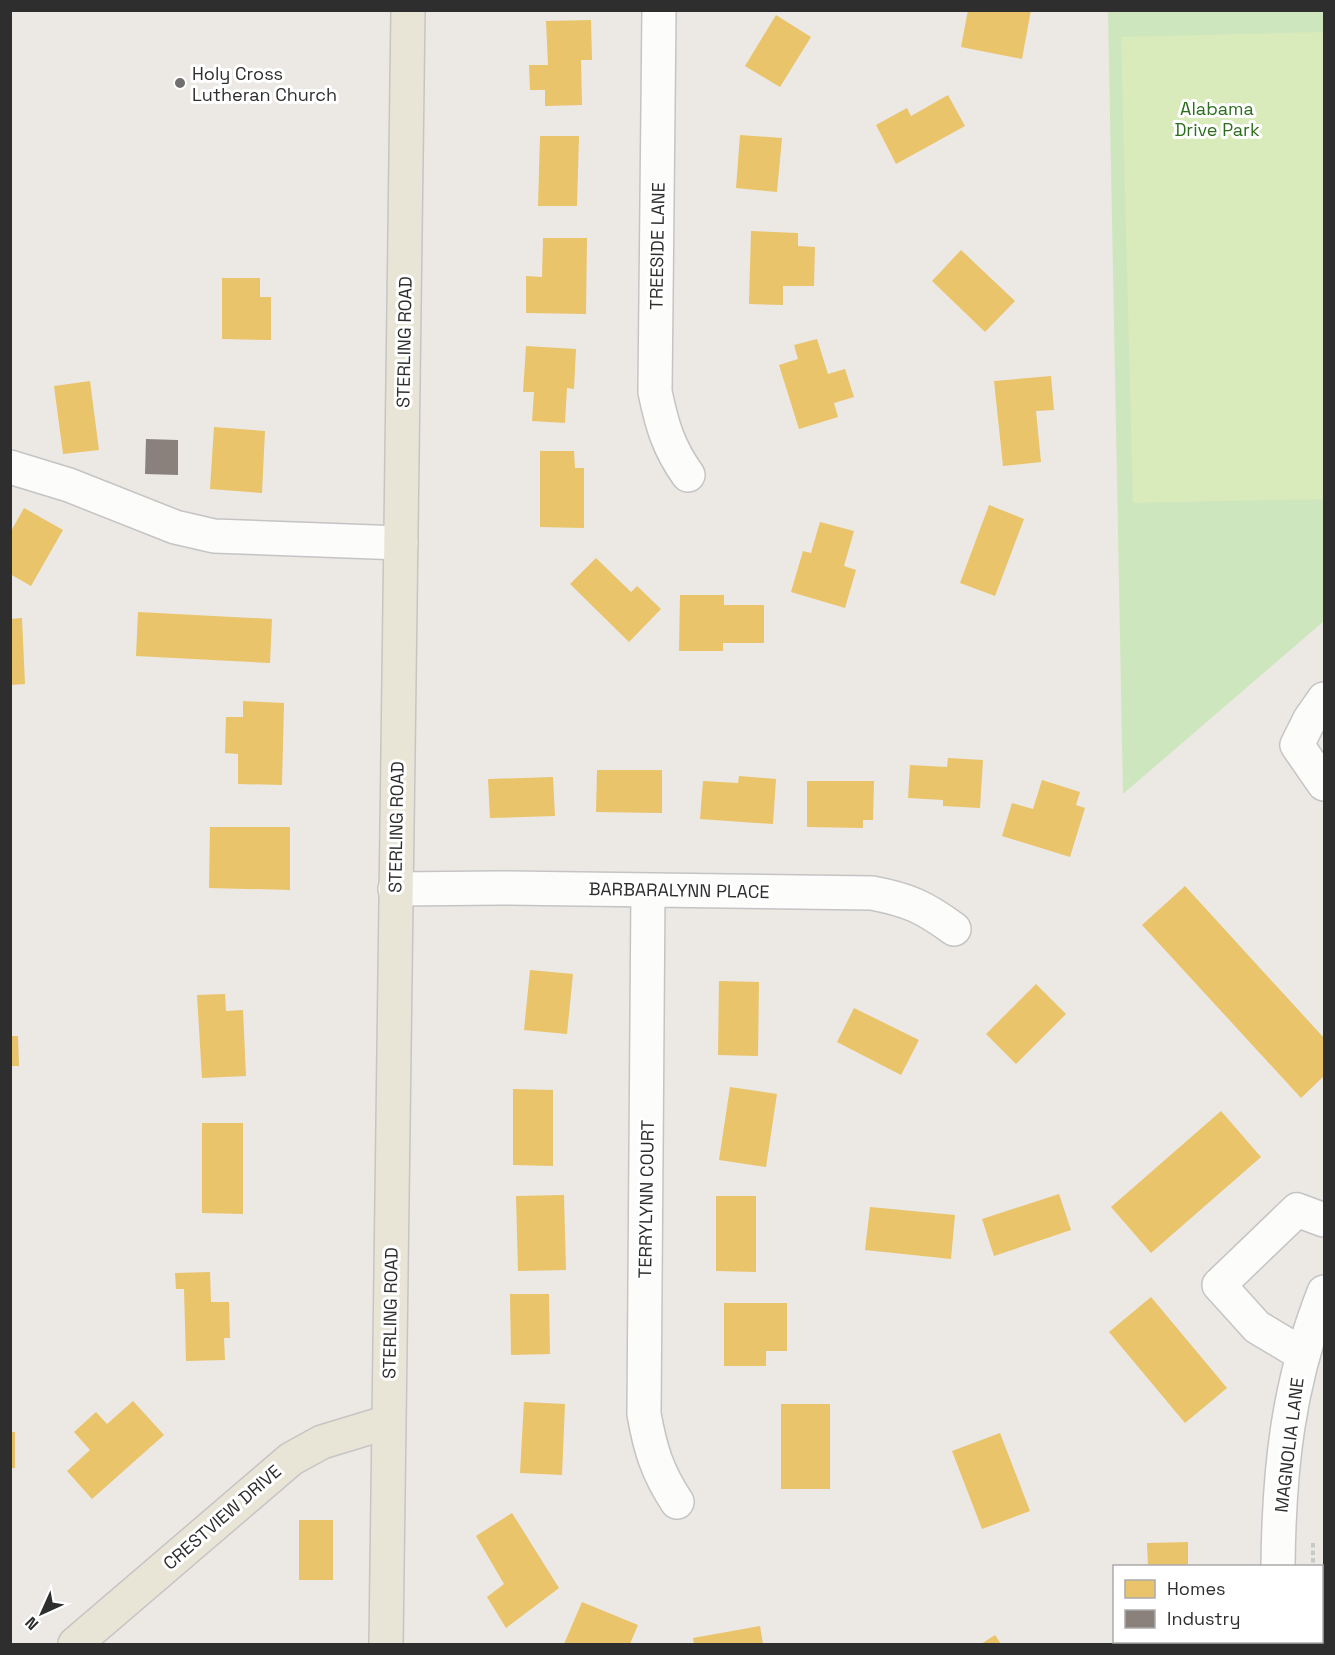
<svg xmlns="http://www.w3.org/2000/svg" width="1335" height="1655" font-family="'Space Grotesk',sans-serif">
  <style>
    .green { fill: #cee6be }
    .pitch { fill: #d9eabb }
    .homes { fill: #e9c46a }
    .industry { fill: #8a817c }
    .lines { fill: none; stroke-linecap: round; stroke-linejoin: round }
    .minor-casing { stroke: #c5c4c5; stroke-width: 36 }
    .major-casing { stroke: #c6c5c4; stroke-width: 36 }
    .path { stroke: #c9c9c8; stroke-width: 4; stroke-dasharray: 4.5 3; stroke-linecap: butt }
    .minor { stroke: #fcfcfb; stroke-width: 33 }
    .major { stroke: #e8e4d6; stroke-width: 33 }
    .poi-dot { fill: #706f6e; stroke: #fff; stroke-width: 2 }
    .labels { text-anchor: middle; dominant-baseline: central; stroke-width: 6; stroke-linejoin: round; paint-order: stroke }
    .poi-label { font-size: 18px; fill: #2e2e2e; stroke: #fff; text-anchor: start }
    .park-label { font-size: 18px; fill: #2c6e1b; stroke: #fff }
    .street-label { font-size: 18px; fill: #2e2e2e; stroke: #fff }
  </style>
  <rect width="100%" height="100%" fill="#ece8e4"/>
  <path class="green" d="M1108 11H1324V621L1123 794Z"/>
  <path class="pitch" d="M1324 32V499L1133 503 1121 37Z"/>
  <path class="homes" d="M968 10H1031L1022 59 961 47Z
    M776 15 811 37 780 87 745 66Z
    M591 20 592 60H581L582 105 545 106V90H530L529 65H548L546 21Z
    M948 95 965 126 896 164 876 125 907 108 911 116Z
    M740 135 782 138 777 192 736 188Z
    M540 136H579L577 206H538Z
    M751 231 798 233V246L815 247 814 286H783V305L749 304Z
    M543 238H587L586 314 526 313V276L542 277Z
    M961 250 1015 301 985 332 932 281Z
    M222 278H260V297H271V340L222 339Z
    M817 339 828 374 845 369 854 397 834 403 838 417 799 429 779 365 798 359 794 345Z
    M526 346 576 349 574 389 567 388 565 423 532 421 534 392H523Z
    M1051 376 1054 410 1036 411 1041 462 1003 466 994 381Z
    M90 381 99 450 63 454 54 386Z
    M214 427 265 431 262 493 210 489Z
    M540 451H574L575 468H584V528L540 527Z
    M989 505 1024 519 995 596 960 583Z
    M24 508 63 530 31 586 10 574V533Z
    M820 522 854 531 844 566 856 570 845 608 791 592 803 551 811 553Z
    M596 558 631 592 637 586 661 609 629 642 570 584Z
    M680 595H724V605H764V643H723V651H679Z
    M138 612 272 619 270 663 136 656Z
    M22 618 25 684 10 685V619Z
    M243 701 284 703 282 785 238 784V754L225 753 226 717H243Z
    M948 758 983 760 980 808 943 806V800L908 798 910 765 947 767Z
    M597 770H662V813L596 812Z
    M739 776 776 779 773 824 700 819 703 781 738 783Z
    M553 777 555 816 490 818 488 779Z
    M1042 780 1080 792 1076 805 1085 808 1070 857 1002 836 1012 803 1033 809Z
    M807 781H874L873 820H863V828L807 827Z
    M210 827H290V890L209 888Z
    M1185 886 1324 1038V1076L1301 1098 1142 925Z
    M530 970 573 974 567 1034 524 1030Z
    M719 981 759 982 758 1056 718 1055Z
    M1036 984 1066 1014 1016 1064 986 1034Z
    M225 994 226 1011 243 1010 246 1076 202 1078 197 995Z
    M854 1008 919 1040 901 1075 837 1042Z
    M10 1036H18L19 1066H10Z
    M730 1087 777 1094 766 1167 719 1160Z
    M513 1089 553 1090V1166L513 1165Z
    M1221 1111 1261 1157 1151 1253 1111 1207Z
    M202 1123H243V1214L202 1213Z
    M1059 1194 1071 1230 994 1256 982 1219Z
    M564 1195 566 1270 518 1271 516 1196Z
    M716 1196H756V1272L716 1271Z
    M870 1207 955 1215 951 1259 865 1250Z
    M210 1272 211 1302H229L230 1338H224L225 1360 186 1361 184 1289H176L175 1273Z
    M510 1294H549L550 1354 511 1355Z
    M1151 1297 1227 1388 1185 1423 1109 1332Z
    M724 1303H787V1351H766V1366H724Z
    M133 1401 164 1435 92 1499 67 1471 90 1450 74 1432 96 1412 107 1424Z
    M524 1402 565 1404 562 1475 520 1473Z
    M781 1404H830V1489H781Z
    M10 1432H15V1468H10Z
    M1000 1433 1030 1511 982 1529 952 1451Z
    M512 1513 559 1588 506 1628 487 1597 504 1584 476 1536Z
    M299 1520H333V1580H299Z
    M1188 1542V1566H1148L1147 1543Z
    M582 1602 638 1625 630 1644H564Z
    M760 1626 763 1644H694L693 1638Z
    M995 1635 1001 1644H981Z"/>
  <path class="industry" d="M146 439 178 440V475L145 474Z"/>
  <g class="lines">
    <g class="minor-casing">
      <path id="minor" d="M659 10 655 392C662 425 668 447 688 475
        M10 467 69 485 175 527 214 536 401 543
        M1324 699 1310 719 1297 745 1324 784
        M395 889 501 888 872 893C909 900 924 907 954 929
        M648 890 644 1414C650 1448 657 1472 677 1502
        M1302 1354 1257 1327 1219 1285 1297 1210 1324 1220
        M1278 1566C1279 1468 1288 1384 1324 1292
        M1278 1644V1642"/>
    </g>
    <g class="major-casing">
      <path id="major" d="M75 1644 291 1459 322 1442 388 1422
        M386 1644 408 10"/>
    </g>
    <path class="path" d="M1313 1543V1566"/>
    <use href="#minor" class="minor"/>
    <use href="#major" class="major"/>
  </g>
  <circle class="poi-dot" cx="180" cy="83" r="6"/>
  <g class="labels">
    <g class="poi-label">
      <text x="192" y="73">Holy Cross<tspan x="192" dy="21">Lutheran Church</tspan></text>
    </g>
    <g class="park-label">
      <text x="1217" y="108">Alabama<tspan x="1217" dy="21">Drive Park</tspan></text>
    </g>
    <g class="street-label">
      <text transform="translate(657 246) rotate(-89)">TREESIDE LANE</text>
      <text transform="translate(404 342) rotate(-89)">STERLING ROAD</text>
      <text transform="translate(396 827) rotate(-89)">STERLING ROAD</text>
      <text transform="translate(679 890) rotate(1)">BARBARALYNN PLACE</text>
      <text transform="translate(646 1199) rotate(-89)">TERRYLYNN COURT</text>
      <text transform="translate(390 1313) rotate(-89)">STERLING ROAD</text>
      <text transform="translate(1289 1445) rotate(-83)">MAGNOLIA LANE</text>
      <text transform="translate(222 1517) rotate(-41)">CRESTVIEW DRIVE</text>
    </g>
  </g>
  <rect width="1335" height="1655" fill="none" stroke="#2e2e2e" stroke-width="24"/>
  <rect x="1113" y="1565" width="210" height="78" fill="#ffffff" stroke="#ababab" stroke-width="1.5"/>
  <rect x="1125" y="1580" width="30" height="18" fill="#e9c46a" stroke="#ababab" stroke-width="1.5"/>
  <text x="1167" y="1595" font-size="18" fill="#2e2e2e">Homes</text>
  <rect x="1125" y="1610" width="30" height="18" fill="#8a817c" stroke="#ababab" stroke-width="1.5"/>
  <text x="1167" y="1625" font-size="18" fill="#2e2e2e">Industry</text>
  <g transform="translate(42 1613) rotate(225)" stroke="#ffffff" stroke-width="4.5" paint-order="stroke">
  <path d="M0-4.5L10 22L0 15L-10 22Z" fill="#2e2e2e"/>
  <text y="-9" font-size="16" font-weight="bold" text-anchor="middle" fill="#2e2e2e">N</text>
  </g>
</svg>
